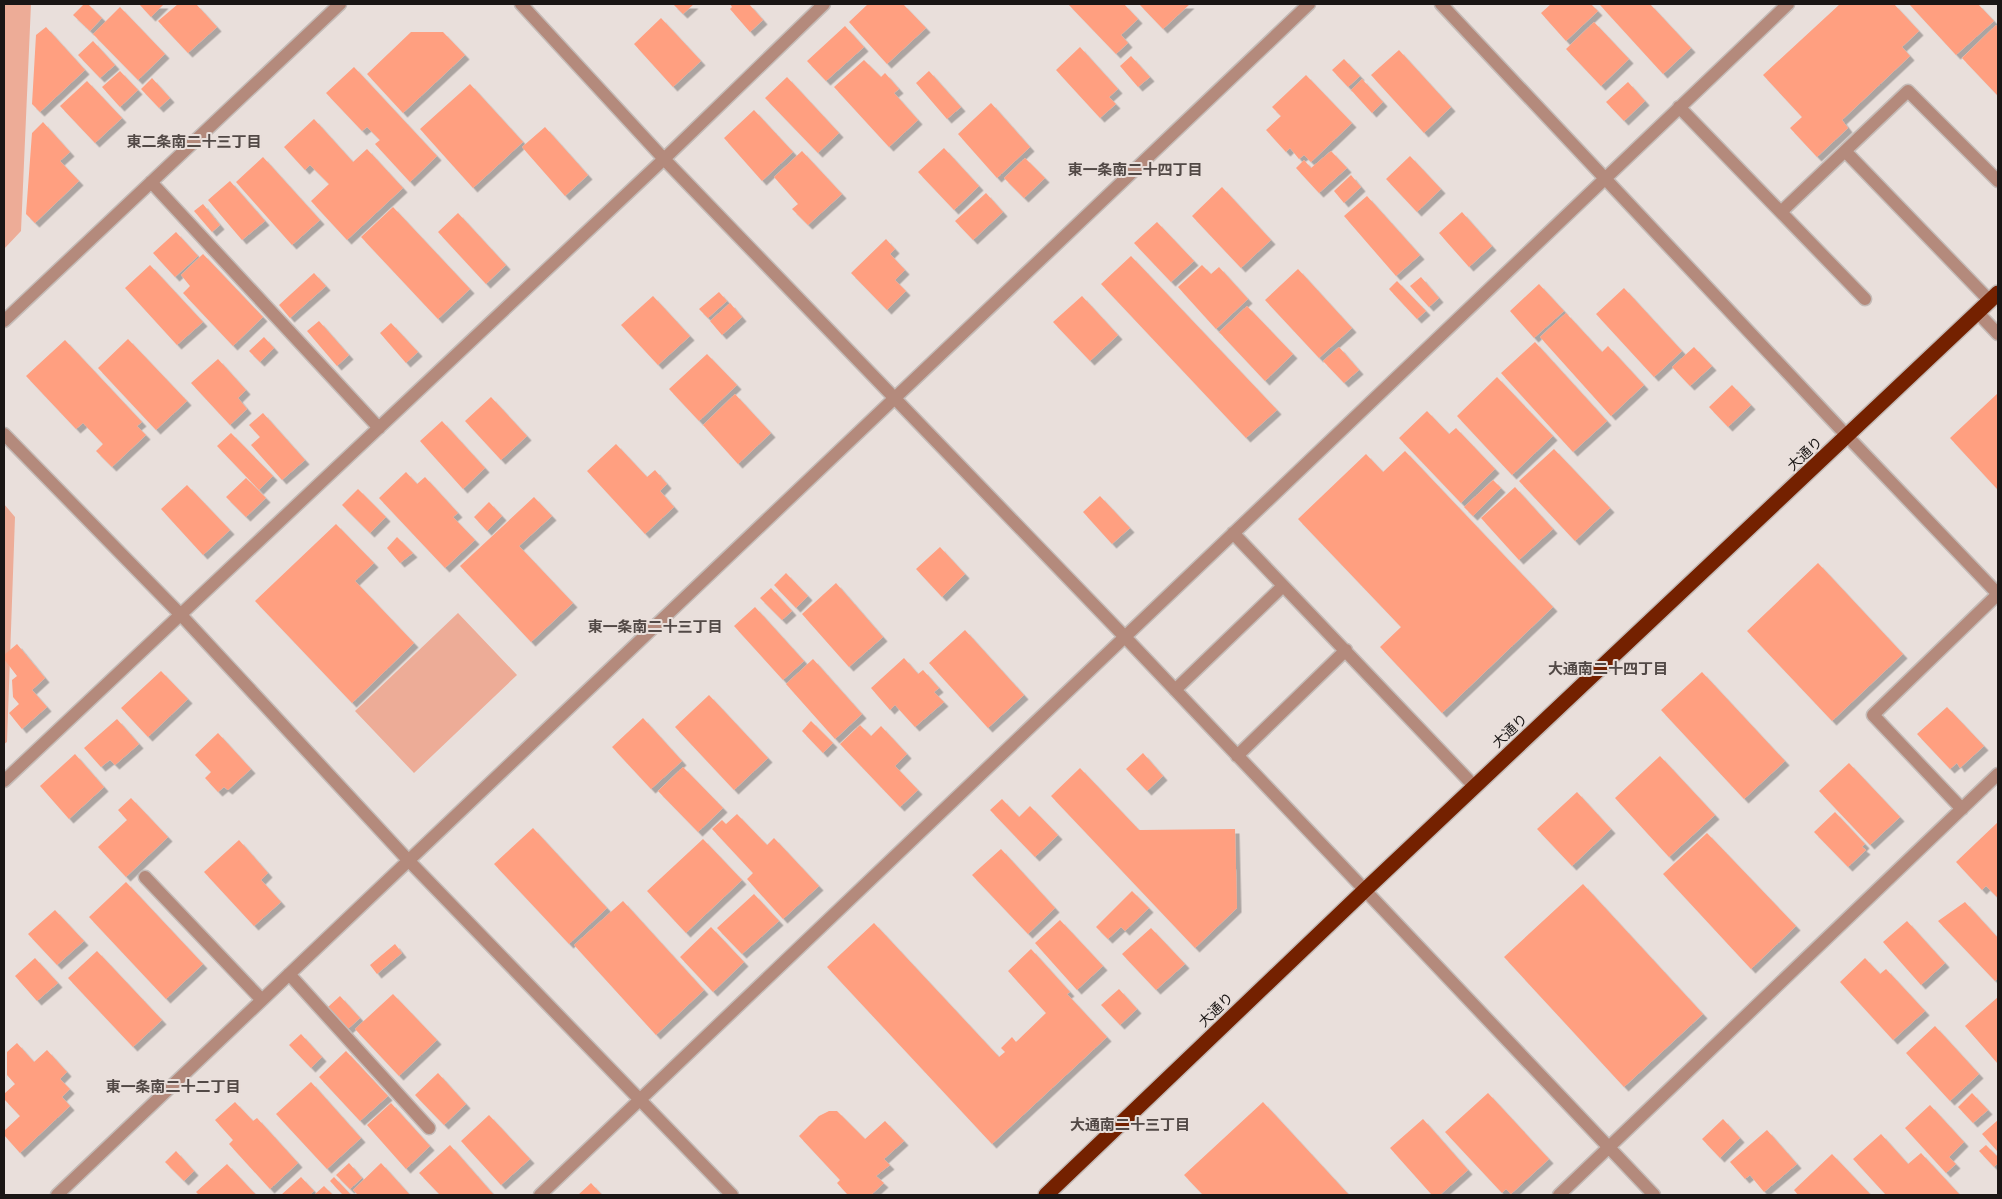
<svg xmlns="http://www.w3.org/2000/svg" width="2002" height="1199" font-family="'Fira Sans Condensed','Noto Sans JP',sans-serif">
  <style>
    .green { fill: #edac97 }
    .building { fill: #ff9f80; filter: url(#shadow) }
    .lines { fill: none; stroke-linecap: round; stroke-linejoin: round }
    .minor-casing { stroke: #c4bbb7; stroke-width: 15 }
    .highway-casing { stroke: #c4bbb7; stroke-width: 18 }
    .minor { stroke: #b48a7c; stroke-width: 12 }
    .highway { stroke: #742100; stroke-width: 15 }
    .labels { text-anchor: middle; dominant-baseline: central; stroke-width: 4; stroke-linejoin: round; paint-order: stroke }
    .street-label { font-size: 14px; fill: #1a1615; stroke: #e9dfdb }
    .neighbourhood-label { font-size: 15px; font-weight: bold; fill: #524946; stroke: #e9dfdb }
  </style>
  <defs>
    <filter id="shadow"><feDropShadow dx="4.5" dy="4.5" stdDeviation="0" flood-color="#0004"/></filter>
  </defs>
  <rect width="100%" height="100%" fill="#e9dfdb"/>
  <path class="green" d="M4 4H31L21 231 4 249Z
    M4 504 15 517 7 742 4 744Z
    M458 613 517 675 414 773 355 711Z
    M5 823 4 1167V824Z"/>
  <path class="building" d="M84 4H88L102 18 90 31 73 15Z
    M139 4H164L151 17Z
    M178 4H196L217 27 188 53 158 21Z
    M673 4H694L683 14Z
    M730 4H749L763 20 750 32 730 9 732 7Z
    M868 4H903L926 28 887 64 849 22Z
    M1068 4H1124L1138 19 1121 35 1128 43 1116 54Z
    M1139 4H1190L1163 29Z
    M1551 4H1591L1598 11 1566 41 1541 13Z
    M1601 4H1650L1691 48 1663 74 1600 5Z
    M1840 4H1894L1919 31 1902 47 1910 56 1842 120 1848 128 1817 157 1790 128 1802 117 1763 75Z
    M1909 4H1978L1994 21 1956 55Z
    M120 7 165 54 138 80 93 34Z
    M661 18 701 61 673 87 634 44Z
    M1594 22 1629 59 1601 86 1566 49Z
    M1996 25 1998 27V96L1962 58Z
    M845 26 864 47 826 81 807 61Z
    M46 27 85 70 40 112 32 104 36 35Z
    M411 32H443L465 55 403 113 367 74Z
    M93 41 115 65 100 78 78 55Z
    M1080 47 1118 89 1109 97 1116 104 1100 118 1056 70Z
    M1399 50 1451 107 1424 133 1371 75Z
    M1131 56 1150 77 1138 87 1120 66Z
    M1344 59 1360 76 1348 87 1332 70Z
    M864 60 881 77 885 73 899 89 894 93 918 120 889 147 834 87Z
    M354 67 437 156 410 182 375 144 380 140 367 127 362 131 326 93Z
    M120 71 138 90 120 107 102 87Z
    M929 71 961 107 947 119 916 83Z
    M1306 75 1352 123 1311 162 1304 155 1299 159 1290 148 1286 152 1266 130 1281 116 1272 107Z
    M787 77 839 133 818 153 765 98Z
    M152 78 170 98 159 108 141 89Z
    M1362 79 1383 102 1372 113 1351 90Z
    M87 81 122 118 95 143 60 106Z
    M1628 82 1645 101 1624 121 1606 102Z
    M470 84 523 142 473 188 420 129Z
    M991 103 1030 147 997 178 958 134Z
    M754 110 793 152 762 181 724 138Z
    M314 119 353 162 367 149 403 188 347 240 311 201 329 184 310 165 305 170 284 147Z
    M43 122 70 152 60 161 79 181 35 223 26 214 32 133Z
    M545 127 588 175 565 196 522 147Z
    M944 148 979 186 954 210 918 172Z
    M802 151 842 194 808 225 792 209 798 204 774 177Z
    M1331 151 1347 168 1319 193 1296 168 1304 160 1311 168Z
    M1410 156 1441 189 1417 212 1386 179Z
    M263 157 320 220 292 245 236 182Z
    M1025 158 1045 178 1024 198 1004 178Z
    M1351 175 1361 187 1344 203 1334 191Z
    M230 181 265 221 242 240 208 200Z
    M1222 187 1271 240 1241 268 1192 216Z
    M986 193 1003 212 973 240 955 221Z
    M1367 196 1420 255 1396 276 1344 216Z
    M203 204 220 225 212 232 194 211Z
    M393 207 470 289 438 319 361 237Z
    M1462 212 1492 246 1469 267 1439 233Z
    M458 213 506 265 486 284 438 232Z
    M1157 222 1194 261 1171 282 1134 243Z
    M176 232 198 256 175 277 153 253Z
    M886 239 895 249 890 254 905 270 895 280 906 291 887 310 851 273Z
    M203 254 263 317 233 346 183 293 190 286 181 275Z
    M1131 256 1277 410 1246 438 1101 284Z
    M150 265 203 322 177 345 125 288Z
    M1202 265 1211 274 1219 267 1248 299 1216 329 1178 287Z
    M1298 269 1352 328 1319 358 1265 300Z
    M314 273 326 286 290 318 279 305Z
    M1421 277 1439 298 1429 307 1410 286Z
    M1397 281 1426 311 1417 319 1389 289Z
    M1539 284 1564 311 1534 338 1510 311Z
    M1624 288 1682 351 1654 377 1596 314Z
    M719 292 727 301 708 318 699 309Z
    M653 296 690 336 658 365 621 325Z
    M1082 296 1118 335 1090 361 1053 322Z
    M730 303 742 317 722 335 710 321Z
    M1247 306 1293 354 1265 381 1219 332Z
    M1566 313 1602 352 1608 346 1644 385 1611 416 1540 337Z
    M319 321 349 355 337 366 307 331Z
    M391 323 418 352 406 363 380 333Z
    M264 337 274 348 260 362 249 351Z
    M128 339 187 401 156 430 98 368Z
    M65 340 142 422 137 426 146 435 112 467 96 451 103 444 83 423 76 429 26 376Z
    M1535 342 1607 421 1573 452 1501 373Z
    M1339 347 1359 370 1344 383 1323 361Z
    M1694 347 1712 366 1690 386 1672 367Z
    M707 354 737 385 699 421 669 389Z
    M218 359 246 390 238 398 247 409 230 425 191 383Z
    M1497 377 1553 436 1512 475 1457 416Z
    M1732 385 1751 405 1728 427 1709 407Z
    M1998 393V490L1950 438Z
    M735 394 771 433 738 464 703 425Z
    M491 397 527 436 501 460 465 421Z
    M1427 411 1449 434 1456 428 1495 469 1461 503 1399 438Z
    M263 413 305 460 282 480 251 445 260 437 249 425Z
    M442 421 485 468 463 489 420 441Z
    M231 433 273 476 259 490 217 446Z
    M616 444 647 477 655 470 667 484 660 491 674 507 645 534 587 471Z
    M1554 449 1610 508 1575 541 1519 481Z
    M1405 451 1553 607 1442 713 1380 647 1401 627 1298 519 1366 454 1383 472Z
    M406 472 417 484 425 477 458 513 453 517 475 540 445 568 379 498Z
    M246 478 266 498 246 517 226 497Z
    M1493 480 1501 488 1473 516 1464 507Z
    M187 485 230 530 203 555 161 509Z
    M1515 487 1553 529 1519 560 1481 518Z
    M358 489 386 517 370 533 342 505Z
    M1100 496 1130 528 1112 544 1083 512Z
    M534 497 552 516 519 546 573 603 531 642 460 566Z
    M489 502 502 516 487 531 474 517Z
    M336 524 374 563 355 581 414 643 352 703 255 601Z
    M397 537 413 553 400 563 387 548Z
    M940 547 965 574 942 597 916 569Z
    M1818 563 1903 654 1832 721 1747 631Z
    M786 573 808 596 796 608 774 585Z
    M836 583 883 637 849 667 802 614Z
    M771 588 792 611 782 620 760 598Z
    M755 607 804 661 783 680 734 626Z
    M965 630 1024 695 988 728 929 663Z
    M17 644 45 678 32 690 47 707 22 729 9 713 19 704 13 697 12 680 17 676 4 659V655Z
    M904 658 918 674 923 670 939 688 934 692 944 702 915 727 895 705 890 710 871 688Z
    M813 659 862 714 835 739 786 684Z
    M161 671 188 699 148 737 121 708Z
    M1702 672 1785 761 1744 799 1661 710Z
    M709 695 768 758 734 790 675 727Z
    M1947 707 1984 746 1960 768 1957 763 1950 769 1917 734Z
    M643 718 682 761 651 789 612 747Z
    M117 719 139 744 115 765 110 760 101 767 84 748Z
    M811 721 833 743 823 753 802 731Z
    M860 725 871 736 881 726 907 754 895 766 918 790 900 807 840 744Z
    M218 733 251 769 228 790 224 787 218 792 205 778 211 772 195 755Z
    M1143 753 1163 776 1147 791 1126 769Z
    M75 754 104 787 69 819 40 786Z
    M1660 756 1715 815 1669 857 1615 798Z
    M1849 763 1900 817 1870 845 1819 791Z
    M683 767 723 808 698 832 658 791Z
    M1080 768 1139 830 1235 829 1237 908 1195 948 1051 796Z
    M1577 792 1611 829 1572 866 1537 829Z
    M131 798 168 837 126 877 98 847 127 820 118 810Z
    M1002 799 1019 817 1030 806 1058 835 1035 857 990 810Z
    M1835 812 1865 844 1862 847 1866 850 1848 867 1814 832Z
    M737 814 767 845 774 838 819 886 783 919 747 879 753 873 712 829 722 820 726 824Z
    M1998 822V898L1986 886 1982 890 1956 862Z
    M533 828 607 908 569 944 494 864Z
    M1707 833 1796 926 1751 969 1663 874Z
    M703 839 742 880 686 933 647 891Z
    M239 840 268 873 261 880 281 902 254 926 204 872Z
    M1001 849 1055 908 1028 934 972 875Z
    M126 882 203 964 166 999 89 917Z
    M1583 884 1703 1014 1624 1087 1504 957Z
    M1132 891 1149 908 1125 931 1121 927 1108 939 1096 927Z
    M754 894 779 921 742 954 717 928Z
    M623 901 704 990 656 1035 574 945Z
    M1965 902 1998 938V978L1995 981 1938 921Z
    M55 910 84 941 57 965 28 934Z
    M1060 920 1103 966 1077 990 1035 943Z
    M1907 921 1945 963 1921 985 1883 942Z
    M874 923 999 1057 1005 1052 1001 1048 1012 1037 1016 1042 1046 1013 1008 971 1031 949 1070 992 1067 994 1107 1037 992 1144 827 967Z
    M711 927 744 962 713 992 680 957Z
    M1151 928 1185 964 1156 990 1122 954Z
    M395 944 402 953 377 974 370 965Z
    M97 951 162 1020 133 1047 68 978Z
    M35 958 58 983 37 1001 15 976Z
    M1865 958 1880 974 1886 969 1925 1011 1893 1040 1840 982Z
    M1119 989 1137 1009 1120 1025 1101 1005Z
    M393 994 437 1040 399 1076 355 1029Z
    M340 996 360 1018 348 1029 328 1007Z
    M1998 997V1064L1965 1026Z
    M1935 1026 1979 1074 1950 1101 1906 1053Z
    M301 1034 322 1057 311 1068 289 1045Z
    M17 1043 34 1062 47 1050 67 1072 60 1079 70 1089 62 1097 70 1106 20 1153 4 1135V1131L20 1116 4 1099V1094L15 1084 7 1075V1052Z
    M346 1051 388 1096 360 1121 319 1077Z
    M438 1073 466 1104 444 1125 415 1095Z
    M311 1082 361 1138 327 1169 276 1114Z
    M1488 1093 1549 1159 1511 1194 1506 1189 1502 1193 1445 1132Z
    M1972 1093 1988 1110 1973 1123 1958 1107Z
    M235 1102 253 1121 257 1118 298 1163 270 1189 229 1144 233 1140 215 1120Z
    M1263 1102 1349 1195H1203L1184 1175Z
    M391 1103 430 1146 406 1169 367 1125Z
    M1930 1105 1964 1142 1949 1157 1956 1164 1946 1173 1905 1128Z
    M829 1111H837L865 1139 885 1121 904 1141 884 1159 890 1165 876 1176 884 1183 871 1195H848L837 1183 840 1180 799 1136 819 1116Z
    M489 1115 530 1159 501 1185 461 1141Z
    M1423 1119 1468 1170 1440 1195H1432L1390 1148Z
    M1723 1119 1740 1138 1720 1158 1702 1139Z
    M1998 1120V1152L1982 1134Z
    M1767 1130 1797 1164 1764 1192 1750 1175 1745 1179 1730 1162Z
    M1881 1134 1908 1164 1921 1153 1960 1195H1886L1853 1159Z
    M450 1145 493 1194 492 1195H440L419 1173Z
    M1986 1145 1998 1157V1163L1994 1167 1979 1151Z
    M176 1151 194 1171 184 1181 165 1162Z
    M1832 1154 1871 1195H1798L1794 1190Z
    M349 1163 362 1178 350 1189 336 1175Z
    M381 1163 410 1195H358L353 1190Z
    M227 1164 256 1195H199L196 1192Z
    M301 1177 314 1191 310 1195H281Z
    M334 1177 351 1195H343L330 1181Z
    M591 1183 602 1195H578Z
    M324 1186 333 1195H314Z"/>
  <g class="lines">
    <g class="minor-casing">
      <path id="minor" d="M521 4 664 159 1125 637 1654 1195
        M1441 4 1848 437 1998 594
        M1679 107 1865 299
        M1845 151 1908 91 1998 181
        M151 182 379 428
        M1781 212 1845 151 1990 301
        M1978 313 1998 334
        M4 321 340 4
        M4 434 181 615 408 860 732 1195
        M1233 533 1475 787
        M1175 690 1283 586
        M1237 756 1346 650
        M4 781 664 159 824 4
        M1962 809 1873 715 1998 594
        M145 877 262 1000
        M289 974 429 1128
        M57 1195 1309 4
        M540 1195 1788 4
        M1559 1195 1998 774"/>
    </g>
    <g class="highway-casing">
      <path id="highway" d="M1046 1195 1365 890 1998 293"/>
    </g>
    <use href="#minor" class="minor"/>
    <use href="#highway" class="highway"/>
  </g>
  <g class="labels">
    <g class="street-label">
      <text transform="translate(1805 454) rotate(-43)">大通り</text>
      <text transform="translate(1510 731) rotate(-43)">大通り</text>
      <text transform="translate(1216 1010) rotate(-44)">大通り</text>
    </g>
    <g class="neighbourhood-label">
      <text x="194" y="142">東二条南二十三丁目</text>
      <text x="1135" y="170">東一条南二十四丁目</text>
      <text x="655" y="627">東一条南二十三丁目</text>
      <text x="1608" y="669">大通南二十四丁目</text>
      <text x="173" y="1087">東一条南二十二丁目</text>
      <text x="1130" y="1125">大通南二十三丁目</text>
    </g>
  </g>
  <rect width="2002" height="1199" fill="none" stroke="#1a1615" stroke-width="10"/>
</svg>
